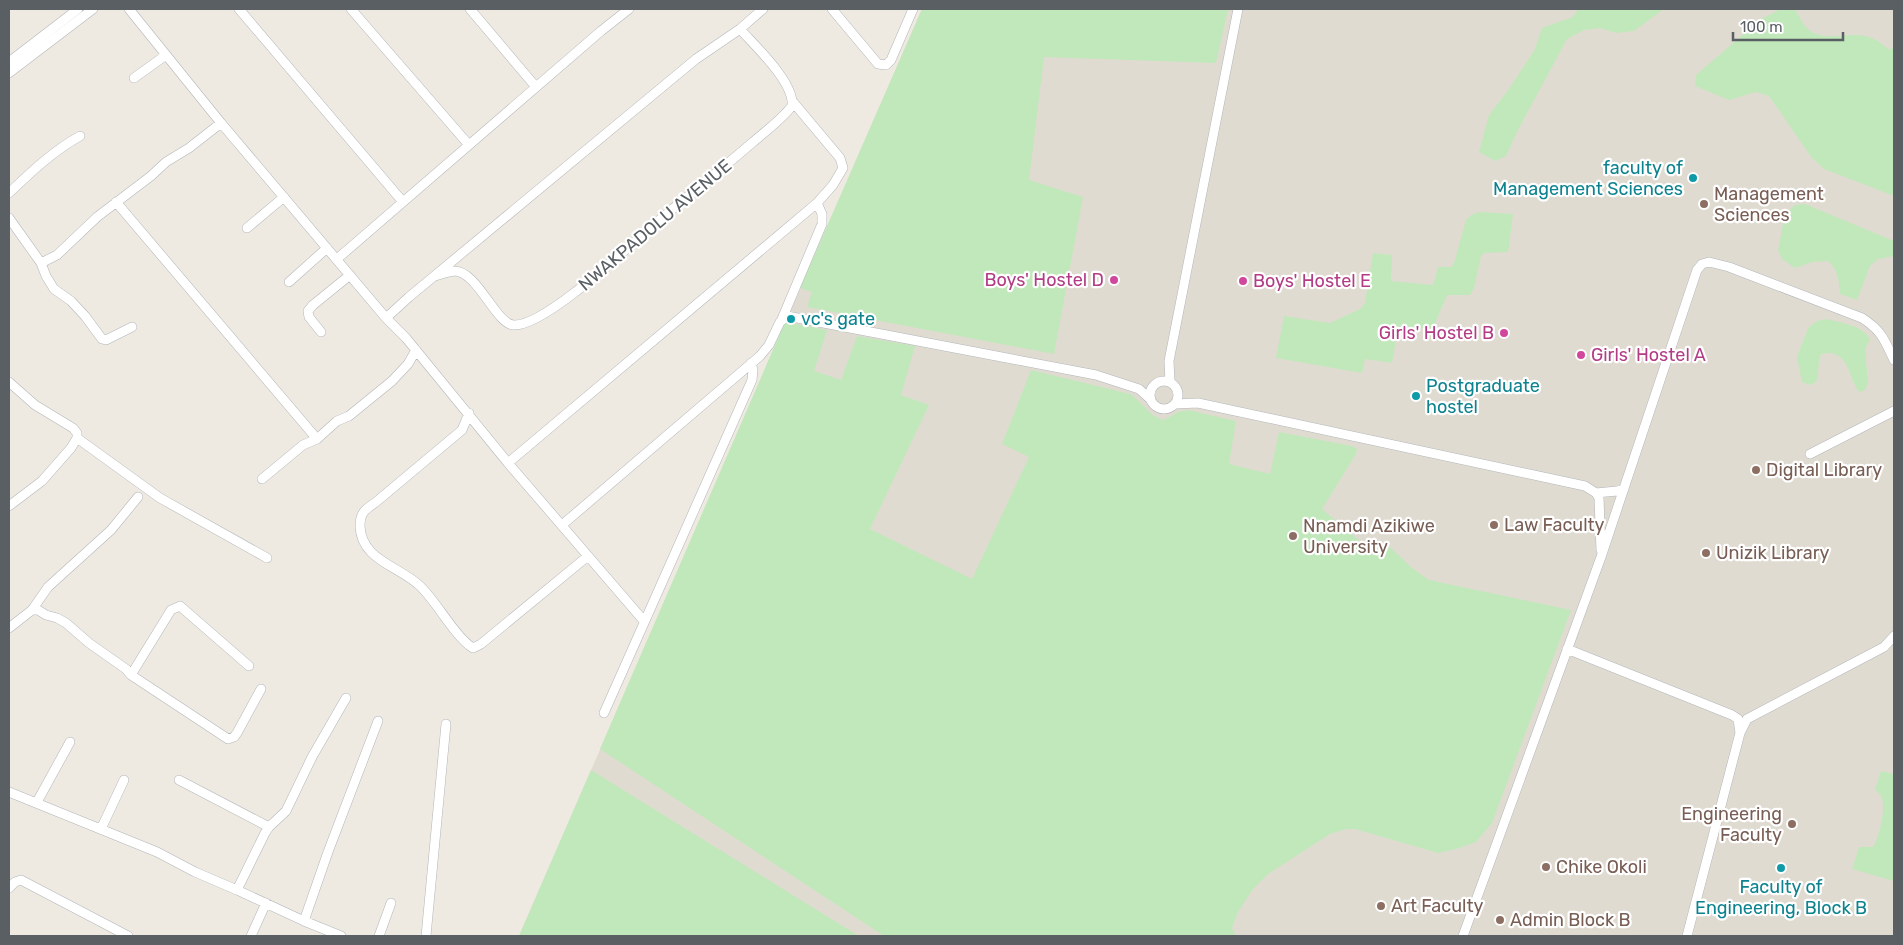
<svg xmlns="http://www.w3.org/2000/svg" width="1903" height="945" font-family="Rubik,sans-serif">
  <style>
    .education { fill: #e0dbd1 }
    .green { fill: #c1e8ba }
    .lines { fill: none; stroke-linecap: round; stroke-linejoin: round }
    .minor-casing { stroke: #b2b6ba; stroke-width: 10 }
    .minor { stroke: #fff; stroke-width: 9 }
    .culture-dot { fill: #0f9aa8; stroke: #fff; stroke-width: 2 }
    .education-dot { fill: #8d6e63; stroke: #fff; stroke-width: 2 }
    .hotel-dot { fill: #d1479c; stroke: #fff; stroke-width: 2 }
    .labels { text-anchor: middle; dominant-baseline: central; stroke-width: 4.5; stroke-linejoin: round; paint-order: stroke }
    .culture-label { font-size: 18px; fill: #0d838f; stroke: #fff; text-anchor: start }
    .education-label { font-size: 18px; fill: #785e54; stroke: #fff; text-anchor: start }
    .street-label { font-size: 18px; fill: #595f63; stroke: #fff }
    .hotel-label { font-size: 18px; fill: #b23c85; stroke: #fff; text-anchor: end }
  </style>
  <rect width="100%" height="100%" fill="#eee9e1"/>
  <path class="education" d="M922 9H1894V936H519Z"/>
  <path class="green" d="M922 9H1228L1216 63 1044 57 1029 180 1083 197 1054 354 807 307 812 292 800 288Z
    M1578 9H1664L1634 31 1616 33 1600 28 1584 30 1567 39 1518 130 1506 156 1495 161 1479 152 1489 115 1509 89 1535 49 1542 28 1573 17Z
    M1779 10H1795C1800 17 1805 29 1812 32 1837 45 1860 22 1888 49L1894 48V196L1824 169 1811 157 1769 96 1756 92 1729 100 1695 86 1696 75 1761 19Z
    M1805 204 1894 241V256L1878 259 1870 266 1857 300 1840 294C1839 281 1838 270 1828 261L1812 262 1795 268 1782 259 1778 250 1785 214 1795 205Z
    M1479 212 1513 214 1508 252 1484 253 1481 256 1474 288 1470 295H1447L1433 328 1403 329 1397 333 1392 363 1365 359 1362 373 1276 358 1284 316 1330 323 1360 309 1365 303 1373 253 1392 255 1391 281 1433 285 1438 267H1451L1454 263 1466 220 1471 215Z
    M1827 319C1841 323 1862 325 1870 339L1865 349 1868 383 1865 390 1859 392C1848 376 1848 347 1821 354 1817 363 1820 372 1816 382L1810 385 1802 382 1797 357 1808 328 1817 321Z
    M785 322 827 330 814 371 841 380 857 336 915 346 901 395 929 405 870 529 972 579 1029 457 1002 444 1031 370 1130 394C1143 402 1148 416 1164 420L1178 412 1188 410 1236 421 1229 464 1270 474 1279 432 1352 446 1357 449 1356 454 1322 509 1362 543 1391 548 1412 568 1429 580 1571 610 1492 823 1476 842 1456 849 1438 853 1355 829H1346L1330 834 1268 874 1253 889 1238 912 1232 928 1236 936H884L600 749Z
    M591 770 859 936H519Z
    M1881 771 1894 774V881L1852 869 1859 847H1873C1879 838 1887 806 1881 796 1880 793 1877 792 1875 790Z"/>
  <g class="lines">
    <g class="minor-casing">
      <path id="minor" d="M129 9 221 123 386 318 406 338 508 463 644 621
        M239 9 403 202
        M351 9 469 145
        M470 9 536 87
        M832 9 878 64 886 65 891 60 913 9
        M9 62 78 9
        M9 73 93 9
        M134 78 166 55
        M9 193C31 172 53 151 80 136
        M116 202 317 439
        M9 218 41 263 46 276 54 289 71 301 85 316 102 339 106 340 132 327
        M247 228 284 197
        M337 259 601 31 629 9
        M41 263 57 255 97 217 151 176 166 162 189 148 221 123
        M435 276C441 274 448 272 454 271 477 270 496 325 514 325 547 326 635 240 663 217 693 192 723 168 753 142 766 131 781 120 792 106 795 83 755 46 740 29
        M289 282 327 248
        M386 318 409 297 696 59 740 29 763 9
        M782 319 822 224V214L817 203
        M321 332 309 317 308 311 313 305 350 275
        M1150 395a14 14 0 1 1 28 0a14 14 0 1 1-28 0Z
        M9 382 35 405 73 428 77 433V438L71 448 42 481 9 506
        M1170 382 1169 361 1238 9
        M1175 404 1198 403 1585 486 1596 493 1599 498 1601 550
        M469 413 462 430 376 502C366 509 360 512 360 526 361 560 399 566 420 586 437 602 455 637 473 648L481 644 588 556
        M77 438 160 498 267 558
        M1810 454 1894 411
        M508 463 817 203 833 185 843 168 840 158 793 102
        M262 479 303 445 317 439 337 421 349 416 392 381 408 364 416 350
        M1596 493 1617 491 1624 489
        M562 525 760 356 769 345 780 322 787 316 1096 375 1139 389 1149 398
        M32 610H38L46 615 57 618 66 623 89 643 126 669 131 675 171 610 180 606 249 666
        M9 628 32 610 48 587 111 530 138 497
        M1567 649 1732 715 1738 719 1740 733
        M131 675 228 739 234 737 237 733 261 689
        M604 713 752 380 753 370 751 363
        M179 780 269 827
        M9 792 157 852 195 872 237 890 265 833 269 827 286 811 312 757 346 698
        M37 802 70 742
        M101 829 124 780
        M9 888 15 882 21 880 128 936
        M237 890 304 921 341 936
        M304 921 328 852 378 721
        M251 936 266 903
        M379 936 391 903
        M426 936 446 724
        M1463 936 1601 557 1697 270 1702 264 1709 262 1729 267 1862 318C1882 331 1884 339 1894 360
        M1687 936 1740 733 1747 719 1884 647 1894 636"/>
    </g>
    <use href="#minor" class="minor"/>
  </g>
  <g class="culture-dot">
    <circle cx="1693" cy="178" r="5"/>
    <circle cx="791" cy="319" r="5"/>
    <circle cx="1416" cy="396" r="5"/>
    <circle cx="1781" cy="868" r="5"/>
  </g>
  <g class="education-dot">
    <circle cx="1704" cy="204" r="5"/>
    <circle cx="1756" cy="470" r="5"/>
    <circle cx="1494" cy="525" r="5"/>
    <circle cx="1293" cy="536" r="5"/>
    <circle cx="1706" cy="553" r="5"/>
    <circle cx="1792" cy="824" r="5"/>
    <circle cx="1546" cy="867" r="5"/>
    <circle cx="1381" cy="906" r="5"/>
    <circle cx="1500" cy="920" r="5"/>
  </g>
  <g class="hotel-dot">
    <circle cx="1114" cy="280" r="5"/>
    <circle cx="1243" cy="281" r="5"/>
    <circle cx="1504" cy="333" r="5"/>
    <circle cx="1581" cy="355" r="5"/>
  </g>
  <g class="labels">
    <g class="culture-label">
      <text x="1683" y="168" text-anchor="end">faculty of<tspan x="1683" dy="21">Management Sciences</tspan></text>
      <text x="801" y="319">vc's gate</text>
      <text x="1426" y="386">Postgraduate<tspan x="1426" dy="21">hostel</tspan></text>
      <text x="1781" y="887" text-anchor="middle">Faculty of<tspan x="1781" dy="21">Engineering, Block B</tspan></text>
    </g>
    <g class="education-label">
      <text x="1714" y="194">Management<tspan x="1714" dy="21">Sciences</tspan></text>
      <text x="1766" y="470">Digital Library</text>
      <text x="1504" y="525">Law Faculty</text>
      <text x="1303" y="526">Nnamdi Azikiwe<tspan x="1303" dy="21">University</tspan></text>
      <text x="1716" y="553">Unizik Library</text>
      <text x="1782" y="814" text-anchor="end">Engineering<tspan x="1782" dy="21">Faculty</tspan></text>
      <text x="1556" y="867">Chike Okoli</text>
      <text x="1391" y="906">Art Faculty</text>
      <text x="1510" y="920">Admin Block B</text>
    </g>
    <g class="street-label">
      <text transform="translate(655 225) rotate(-40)">NWAKPADOLU AVENUE</text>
    </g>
    <g class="hotel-label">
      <text x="1104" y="280">Boys' Hostel D</text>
      <text x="1253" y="281" text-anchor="start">Boys' Hostel E</text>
      <text x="1494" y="333">Girls' Hostel B</text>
      <text x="1591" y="355" text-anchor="start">Girls' Hostel A</text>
    </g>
  </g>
  <rect width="1903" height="945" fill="none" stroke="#595f63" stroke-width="20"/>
  <path d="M1733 32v8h110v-8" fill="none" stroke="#595f63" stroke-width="2.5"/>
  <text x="1740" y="32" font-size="15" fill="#595f63" stroke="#ffffff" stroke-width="4" paint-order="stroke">100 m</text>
</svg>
